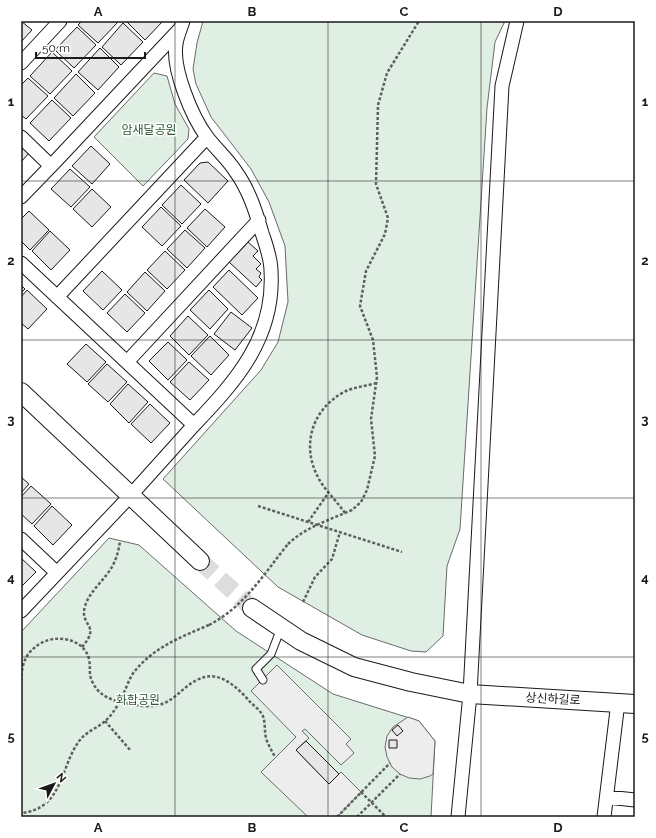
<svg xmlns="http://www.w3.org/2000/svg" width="656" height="838" font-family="Raleway,'Noto Sans KR',sans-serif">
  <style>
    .green { fill: #e0efe3; stroke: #6a6a6a }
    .parking { fill: #ededed; stroke: #6a6a6a }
    .building { fill: #e6e6e6; stroke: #1a1a1a }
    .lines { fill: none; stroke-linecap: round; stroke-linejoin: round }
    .secondary-tunnel { stroke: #ddd; stroke-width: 18; stroke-dasharray: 18 9; stroke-linecap: butt }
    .lane-casing { stroke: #1a1a1a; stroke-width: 9 }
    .street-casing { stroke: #1a1a1a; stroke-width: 15 }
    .secondary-casing { stroke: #1a1a1a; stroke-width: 20 }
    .path { stroke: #5f5f5f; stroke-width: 2.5; stroke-dasharray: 3 2; stroke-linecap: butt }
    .lane { stroke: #fff; stroke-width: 7 }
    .street { stroke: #fff; stroke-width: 13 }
    .secondary { stroke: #fff; stroke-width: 18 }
    .path-bridge { stroke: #5f5f5f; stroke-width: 2.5; stroke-dasharray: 3 2; stroke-linecap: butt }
    .grid { fill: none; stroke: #1a1a1a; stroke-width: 1; stroke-opacity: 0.55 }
    .labels { text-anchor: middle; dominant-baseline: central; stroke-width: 3; stroke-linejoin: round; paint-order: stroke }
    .park-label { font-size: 12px; fill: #2b5a34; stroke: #fff }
    .street-label { font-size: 12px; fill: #1a1a1a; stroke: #fff }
    .neatline { fill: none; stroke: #1a1a1a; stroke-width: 1.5 }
    .grid-label { font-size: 13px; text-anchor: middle; font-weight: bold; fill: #1a1a1a }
  </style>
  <rect width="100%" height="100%" fill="#fff"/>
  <path class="green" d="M203 21H505L495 42 487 108 460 529 447 566 443 636 426 652 411 651 362 635 278 587 163 479 261 370 278 342 288 302 285 246 269 202 251 169 211 117 196 84 193 69 197 43Z
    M154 73 167 76 175 104 189 129 188 139 143 186 94 137Z
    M109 538 139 545 236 631 333 694 419 721 435 741 431 817H21V632Z"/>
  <path class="parking" d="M277 665 351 739 346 744 354 753 341 765 305 729 302 731 309 738 296 750 329 784 341 772 361 792 337 817H308L261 772 296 737 251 691Z
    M408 717 419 721 435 741 433 774 430 776 420 779 409 778 400 774 392 767 387 757 385 747 387 736 393 727Z"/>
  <path class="building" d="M21 21 32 30 21 42Z
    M82 21H119L98 43 78 25Z
    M126 21H163L145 40Z
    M123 23 143 42 121 65 102 47Z
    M77 27 96 45 74 68 55 50Z
    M100 48 119 67 98 90 78 72Z
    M52 52 72 71 50 94 30 76Z
    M76 74 95 93 73 116 54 98Z
    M28 78 48 96 26 119 21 115V85Z
    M52 100 71 118 49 141 30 123Z
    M91 146 110 164 92 184 72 166Z
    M21 147 29 153 21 162Z
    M208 162 228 181 208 203 184 180 200 163Z
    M70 169 90 187 71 207 51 189Z
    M181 185 201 204 182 224 162 205Z
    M92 189 111 207 92 227 73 209Z
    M161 207 181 226 162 246 142 227Z
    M205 209 225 227 207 247 187 228Z
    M29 211 49 230 30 250 21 241V219Z
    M185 230 205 248 187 268 167 249Z
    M50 231 70 250 51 270 32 251Z
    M248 242 258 251 253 256 261 264 256 269 261 273 259 277 262 280 256 287 229 262Z
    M165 251 185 270 167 289 147 270Z
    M229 270 258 298 242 315 213 287Z
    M102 271 122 290 103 310 83 291Z
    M145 272 165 291 147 311 127 292Z
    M21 285 25 289 21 293Z
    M27 290 47 309 28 329 21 323V297Z
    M209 290 228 309 210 329 190 310Z
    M125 294 145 313 127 332 107 313Z
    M231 312 252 328 235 350 214 334Z
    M188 316 208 335 189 355 170 336Z
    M210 336 229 355 211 375 191 356Z
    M168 342 187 360 168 380 149 361Z
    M86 344 106 362 87 382 67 364Z
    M189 362 209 380 190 400 170 382Z
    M107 364 127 382 108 402 88 384Z
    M128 384 148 402 129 423 110 404Z
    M150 404 170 423 151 443 131 424Z
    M21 477 29 484 21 493Z
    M31 486 51 504 32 524 21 514V497Z
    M52 506 72 525 53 545 34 526Z
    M21 558 36 572 21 587Z
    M398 725 403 731 397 736 392 730Z
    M389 740H397V748H389Z
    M306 741 339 774 329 784 296 750Z"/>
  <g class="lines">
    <path class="secondary-tunnel" d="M200 561 252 608"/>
    <g class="lane-casing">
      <path id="lane" d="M263 680 256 669 271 654 281 628"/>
    </g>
    <g class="street-casing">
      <path id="street" d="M21 63 60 21
        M21 137 51 166 179 30
        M21 197 51 166
        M21 263 194 425C237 380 275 337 271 271 271 258 266 245 262 233 256 212 249 190 236 172 228 159 216 149 207 137 192 117 172 69 176 44 177 36 181 28 183 21
        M57 297 207 137
        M127 362 259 220
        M21 539 57 573
        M21 611 131 495 194 425
        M607 797 635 800
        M458 817 470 694 502 86 517 21
        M604 817 618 702"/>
    </g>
    <g class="secondary-casing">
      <path id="secondary" d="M21 392 200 561
        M252 608 301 641 354 667 411 682 470 694 635 704"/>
    </g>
    <path class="path" d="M258 506 402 552
      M345 513C338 503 329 494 322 484 300 451 309 411 344 392 354 387 366 386 377 383
      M308 522 329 492
      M288 544C306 527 329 520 352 510L361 502 367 490 375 456 371 419 377 377 373 340 360 306 366 271 385 234 388 218 376 184 378 105 387 73 419 21
      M303 602 315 577 332 559 340 532
      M209 625C181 637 154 647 134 672 128 680 125 693 119 702 132 704 149 709 162 704 176 699 184 686 197 680 219 668 238 688 251 703 255 706 259 710 262 714 266 722 264 730 266 738 268 745 272 751 275 757
      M82 647C102 624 79 627 85 606 90 590 106 579 113 565 117 557 119 549 120 541
      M21 681C22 663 25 653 41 643 58 634 84 639 89 659 91 668 88 675 93 683 98 694 109 699 119 702 116 709 110 717 104 722 97 728 86 732 80 740 60 765 64 809 21 813
      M105 721 131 751
      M361 792 386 817
      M337 817 390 763
      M357 817 400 774"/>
    <use href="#lane" class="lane"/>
    <use href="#street" class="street"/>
    <use href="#secondary" class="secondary"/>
    <path class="path-bridge" d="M209 625C245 606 263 575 288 544"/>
  </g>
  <path class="grid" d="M175 21V817M328 21V817M481 21V817M21 181H635M21 340H635M21 498H635M21 657H635"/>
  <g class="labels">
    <g class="park-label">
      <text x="149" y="130">암새달공원</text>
      <text x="138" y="700">화합공원</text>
    </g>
    <g class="street-label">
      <text transform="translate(553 699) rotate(3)">상신하길로</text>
    </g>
  </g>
  <rect width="656" height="838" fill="none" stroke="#ffffff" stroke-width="44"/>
  <g transform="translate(54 784) rotate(49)" stroke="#ffffff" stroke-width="3" paint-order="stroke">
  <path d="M0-3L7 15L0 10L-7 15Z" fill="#1a1a1a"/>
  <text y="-6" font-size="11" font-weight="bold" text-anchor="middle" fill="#1a1a1a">N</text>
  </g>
  <path d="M36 52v6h109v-6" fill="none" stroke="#1a1a1a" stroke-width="2"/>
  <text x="42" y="52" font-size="12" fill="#1a1a1a" stroke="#ffffff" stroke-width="3" paint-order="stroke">50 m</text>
  <rect x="22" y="22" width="612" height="794" class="neatline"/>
  <g class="grid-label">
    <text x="98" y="16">A</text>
    <text x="252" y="16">B</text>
    <text x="404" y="16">C</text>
    <text x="558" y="16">D</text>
    <text x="11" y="106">1</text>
    <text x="645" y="106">1</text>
    <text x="11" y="265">2</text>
    <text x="645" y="265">2</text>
    <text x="11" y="424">3</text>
    <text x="645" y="424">3</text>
    <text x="11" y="582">4</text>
    <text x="645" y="582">4</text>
    <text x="11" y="741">5</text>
    <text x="645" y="741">5</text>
    <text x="98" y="832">A</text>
    <text x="252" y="832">B</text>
    <text x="404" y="832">C</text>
    <text x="558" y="832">D</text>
  </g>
</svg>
